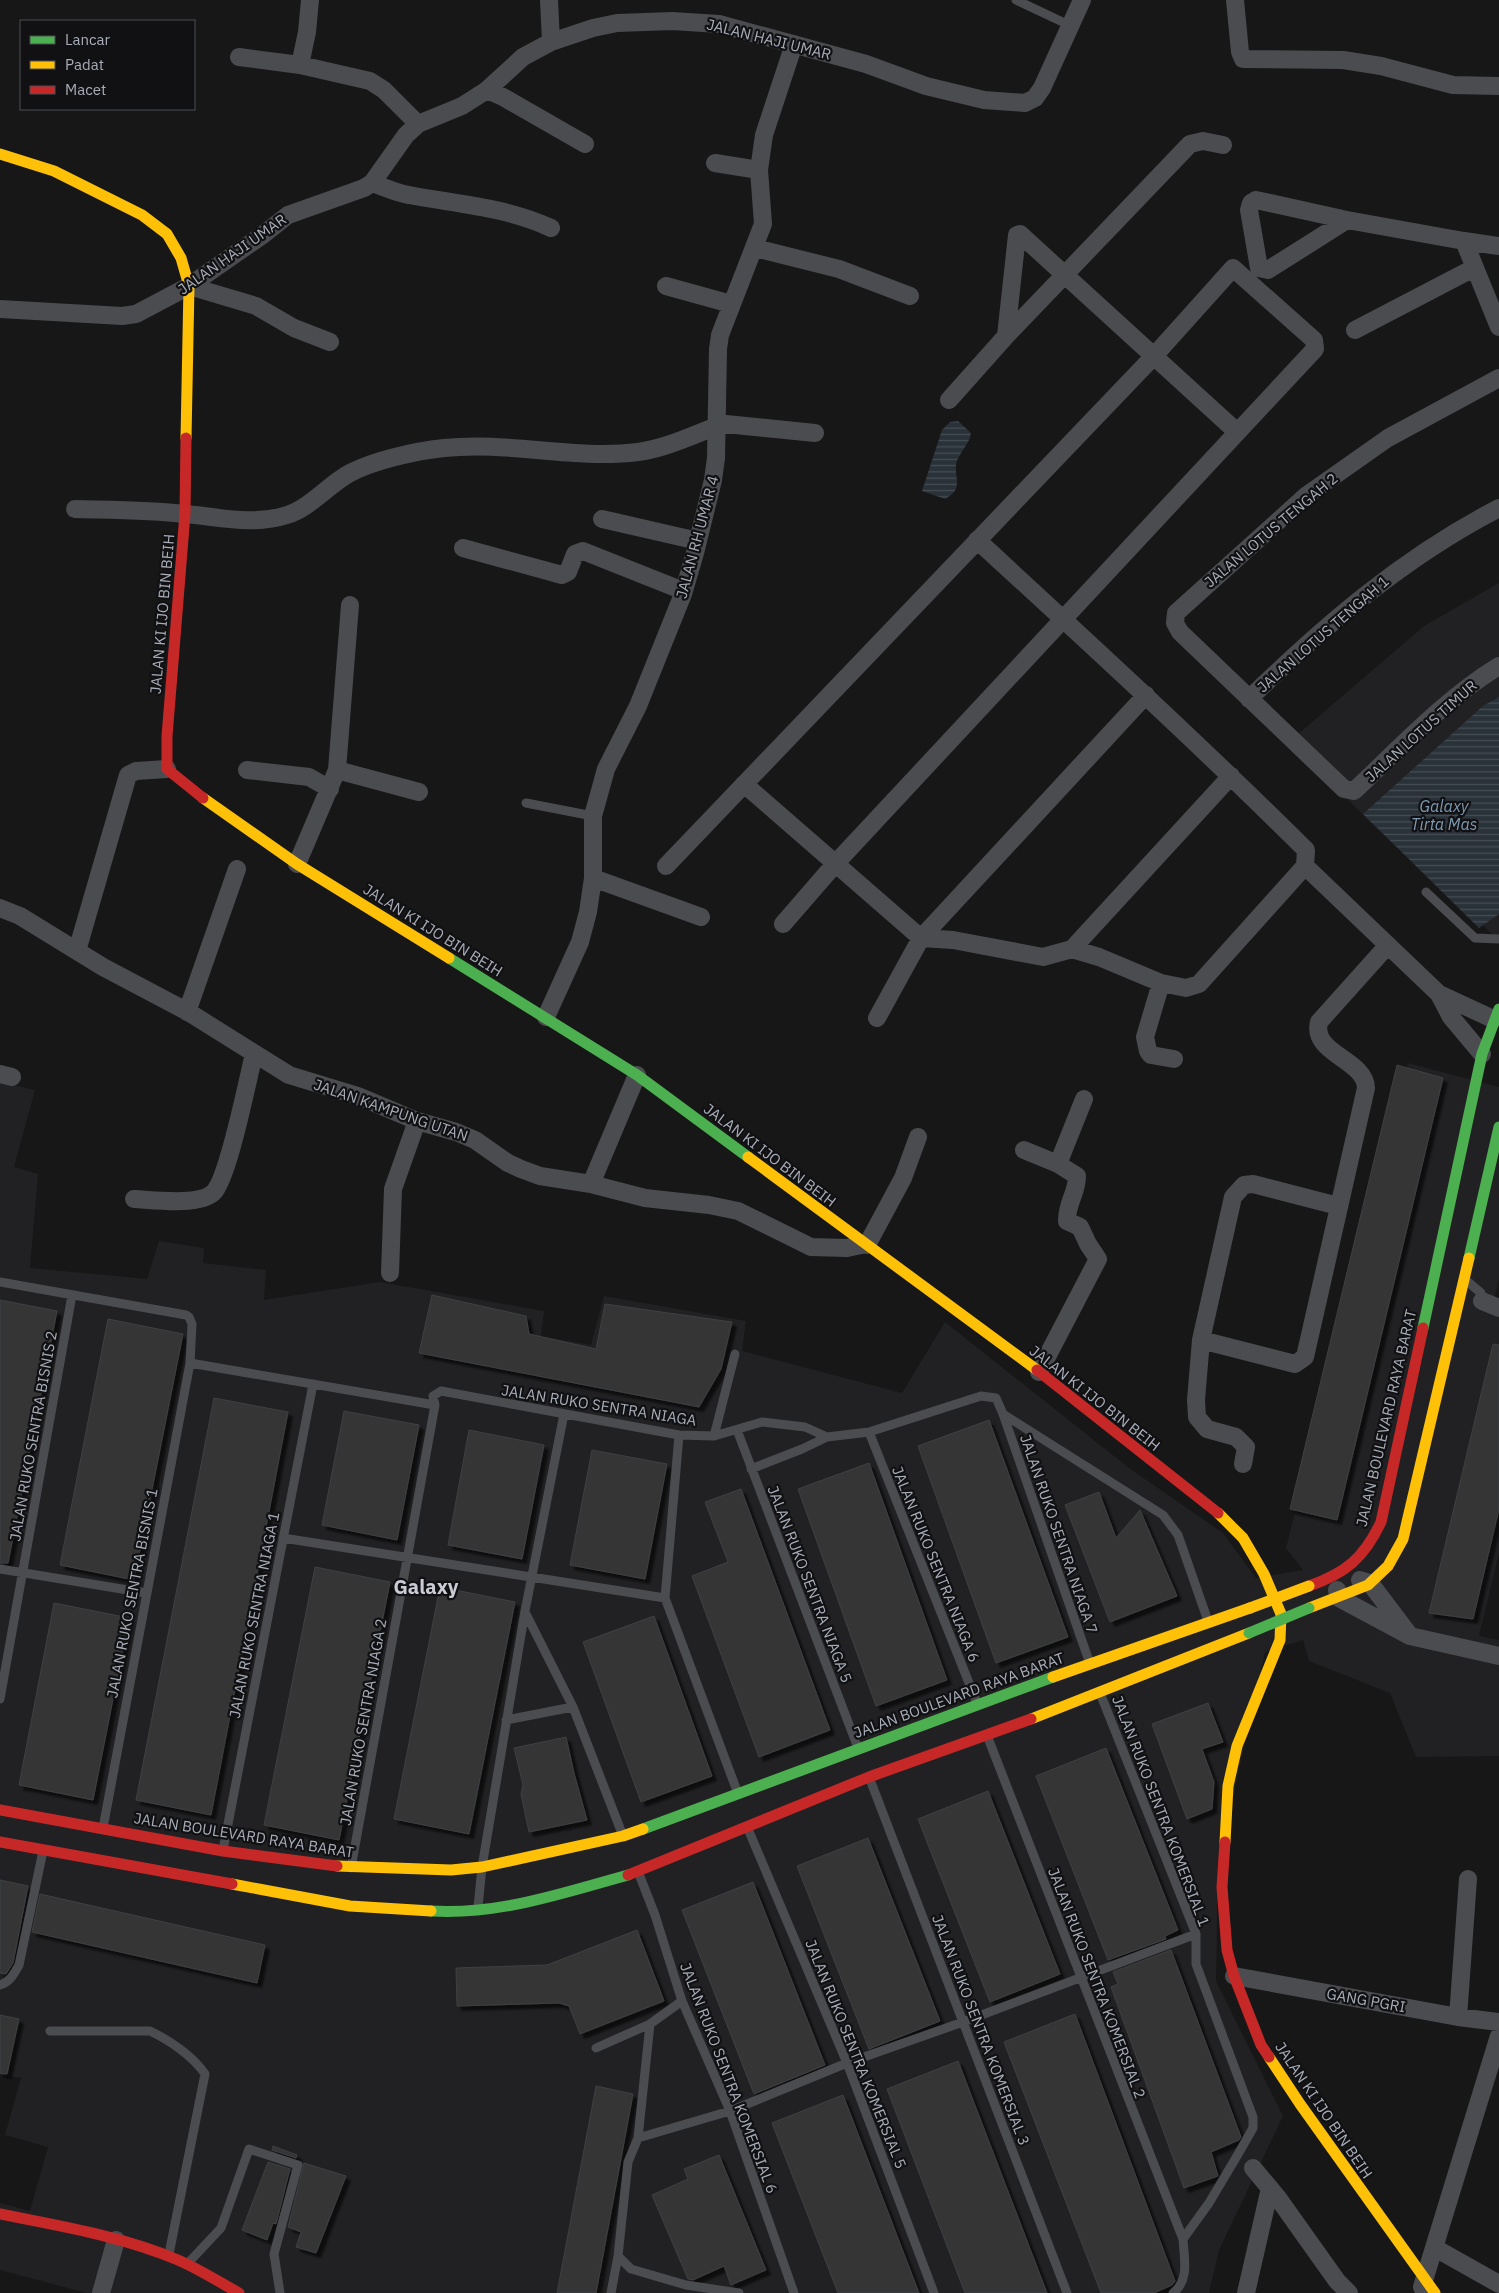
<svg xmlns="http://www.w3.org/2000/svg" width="1499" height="2293" font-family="'IBM Plex Sans',sans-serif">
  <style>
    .built { fill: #212123 }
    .water { fill: url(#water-rules) }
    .building { fill: #353536; stroke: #3f4043; filter: url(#shadow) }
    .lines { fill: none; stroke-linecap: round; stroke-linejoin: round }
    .lane { stroke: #4b4c50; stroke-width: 9 }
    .street { stroke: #4b4c50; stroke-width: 18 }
    .fast { stroke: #4caf50; stroke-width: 11 }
    .slow { stroke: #ffc107; stroke-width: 11 }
    .jam { stroke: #c62828; stroke-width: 11 }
    .fast-bridge { stroke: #4caf50; stroke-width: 11 }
    .slow-bridge { stroke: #ffc107; stroke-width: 11 }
    .labels { text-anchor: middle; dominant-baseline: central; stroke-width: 4.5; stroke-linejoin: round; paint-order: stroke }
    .street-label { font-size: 15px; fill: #a8adb8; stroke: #111113 }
    .water-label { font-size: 16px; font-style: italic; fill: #7f9bb3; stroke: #111113 }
    .district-label { font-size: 20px; font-weight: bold; fill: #c9ccd4; stroke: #111113 }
  </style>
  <defs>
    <pattern id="water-rules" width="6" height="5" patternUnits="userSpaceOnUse" patternTransform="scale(1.25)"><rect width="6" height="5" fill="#2a3239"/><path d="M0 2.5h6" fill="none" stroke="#464d54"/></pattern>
    <filter id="shadow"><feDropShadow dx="4.5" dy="4.5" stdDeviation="1" flood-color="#0009"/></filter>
  </defs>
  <rect width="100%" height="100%" fill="#171717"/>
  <path class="built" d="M1499 583V940L1371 823 1290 741 1424 626Z
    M1408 1063 1499 1087V1279L1491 1312 1499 1315V1553L1479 1636 1499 1640V1756L1416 1757 1390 1693 1309 1661 1303 1640 1265 1652 1218 1865 1216 1981 1283 2116 1219 2250 1209 2293H87L0 2270V2203L30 2211 48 2147 5 2135 21 2078 0 2075V1082L35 1090 14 1167 38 1174 30 1268 147 1279 159 1241 204 1248 203 1263 266 1270 264 1300 380 1282 544 1311 541 1336 591 1345 604 1296 746 1321 742 1351 902 1393 945 1322 1129 1468 1223 1533 1256 1578 1303 1570 1286 1548Z"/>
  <path class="water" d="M958 421 971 433C969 445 961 450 957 461 952 476 966 488 945 499L922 491 942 430 950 422Z
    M1499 697V914L1479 928 1363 814 1483 706Z"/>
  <path class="building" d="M1397 1065 1443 1078 1337 1520 1290 1509Z
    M432 1295 526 1316 529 1334 596 1349 605 1304 732 1322 721 1369 699 1407 419 1353Z
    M0 1300 57 1311 8 1563H0Z
    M108 1319 183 1334 134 1580 60 1565Z
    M1493 1344 1499 1345V1509L1473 1619 1429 1613Z
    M214 1398 288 1412 211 1815 136 1800Z
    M344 1411 419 1425 397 1540 322 1525Z
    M989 1420 1068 1637 996 1663 918 1446Z
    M469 1430 544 1445 522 1559 448 1545Z
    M592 1450 667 1464 645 1579 570 1565Z
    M869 1463 947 1680 876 1706 798 1489Z
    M741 1489 830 1730 759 1757 692 1576 728 1562 705 1502Z
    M1099 1492 1116 1538 1140 1510 1177 1596 1110 1622 1065 1505Z
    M315 1567 390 1582 339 1840 264 1825Z
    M440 1587 515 1602 469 1834 394 1819Z
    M54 1603 129 1618 93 1800 19 1785Z
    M654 1616 712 1776 641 1802 583 1642Z
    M1208 1703 1223 1742 1202 1749 1214 1782 1212 1809 1187 1819 1152 1724Z
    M566 1737 574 1773 587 1820 529 1832 521 1794 523 1785 514 1748Z
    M1106 1748 1178 1930 1165 1936 1166 1939 1108 1960 1036 1776Z
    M988 1791 1060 1974 990 2002 918 1819Z
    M868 1838 940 2021 869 2049 797 1866Z
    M0 1880 28 1886 13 1963 6 1974 0 1973Z
    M753 1882 825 2065 754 2094 682 1910Z
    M40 1894 265 1945 257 1983 32 1932Z
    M637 1930 664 2001 580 2034 569 2006 559 2003 457 2006 456 1968 547 1965Z
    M1171 1950 1241 2137 1239 2140 1211 2152 1218 2176 1184 2188 1111 1987 1118 1984 1113 1972Z
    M1075 2014 1175 2281 1172 2285 1154 2293H1101L1004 2042Z
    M0 2015 19 2019 7 2074 0 2073Z
    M958 2061 1047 2293H965L887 2089Z
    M596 2086 633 2094 596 2293H557Z
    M843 2095 919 2293H838L772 2123Z
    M273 2146 297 2155 296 2158 272 2150Z
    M719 2155 766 2270 731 2285 724 2266 693 2280 688 2279 652 2195 688 2179 684 2169Z
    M268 2162 290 2169 276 2224 273 2223 267 2240 242 2230Z
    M304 2163 346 2176 316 2253 296 2247 301 2232 288 2227Z"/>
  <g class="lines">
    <path class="lane" d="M1016 0 1071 26
      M526 803 593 816
      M1426 892 1475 938 1499 939
      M1467 1281 1481 1293 1482 1301
      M0 1282 186 1315 189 1317 192 1324 190 1363 103 1828
      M190 1363 435 1405 433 1396 441 1391 679 1435 714 1436 762 1422 805 1427 827 1437 869 1432 981 1396 996 1398 1003 1414 1089 1661
      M1003 1414 1163 1515 1178 1535 1208 1621
      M737 1430 858 1748
      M869 1432 977 1703
      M679 1435 665 1598 737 1791
      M714 1436 735 1354
      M751 1469 802 1449 827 1437
      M283 1538 665 1598
      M0 1569 146 1593
      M525 1612 573 1707 623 1836
      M1100 1693 1196 1934V1964L1253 2117V2128L1237 2156 1209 2203 1183 2239
      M0 1699 72 1295
      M506 1720 573 1707
      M988 1738 1183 2239C1184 2258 1190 2280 1173 2293
      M869 1777 1067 2293
      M748 1829 847 2063 934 2293
      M223 1850 313 1384
      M351 1868 435 1405
      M639 1874 655 1915 682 2001 730 2111 794 2293
      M478 1907 482 1867 525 1611 564 1414
      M0 1985C10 1982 14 1974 19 1965L43 1851
      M50 2031H150C169 2040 193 2056 205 2074L169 2254
      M596 2048 650 2024
      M638 2138 730 2111 847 2063 963 2022 1196 1934
      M618 2256 631 2269 686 2285 739 2293
      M190 2261 221 2228 249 2149 298 2165 274 2254 280 2293
      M611 2293 618 2256 628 2162 638 2138 650 2024 682 2001"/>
    <path class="street" d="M549 0 551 42
      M1235 0 1240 52 1243 59 1343 60 1381 66 1453 85 1499 86
      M239 57 300 65 370 81 384 90 418 124
      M300 65 307 32 310 0
      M487 90 503 97 585 144
      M715 163 759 170
      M372 183C384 187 396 193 409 195 456 204 506 207 551 228
      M1347 220 1268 270 1259 268 1249 210 1251 203 1256 200 1347 220 1464 241 1499 327
      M1464 241 1499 246
      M755 248 839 269 910 296
      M189 286 256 306 294 328 330 342
      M666 286 731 304
      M0 309 122 316 136 314 189 286 264 234 288 215 364 188 372 183 406 135 418 124 462 106 487 90 523 57 551 42 593 28 617 23 672 21 719 24 866 64 926 86 984 100 1025 103 1035 98 1042 88 1082 0
      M1355 330 1474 268
      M1006 336 1017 235 1020 234 1237 432
      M1499 378 1388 438 1307 495 1176 613 1175 623 1180 632 1344 789 1354 791C1400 748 1445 699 1499 666
      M949 400 1006 336 1190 144 1203 141 1223 145
      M716 423 815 433
      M75 509C112 510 149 510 185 514 220 517 253 526 287 515 310 508 328 485 350 473 375 460 416 451 444 448 509 441 574 460 638 452 666 448 691 436 717 426
      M602 519 698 541
      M977 540C1088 642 1199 744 1306 850L1305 866 1439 994 1493 1019
      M463 548 562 575 568 572 575 554 583 551 676 588 683 594
      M1249 699C1325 625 1404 557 1499 508
      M247 770 309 777 330 789
      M337 770 350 605
      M744 784 921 938 953 940 1043 957 1072 949 1099 957 1161 983 1186 988 1199 984 1305 866
      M297 864 337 770 419 792
      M666 866 1154 356 1233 268 1314 340 1315 349 835 864 783 924
      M593 878 701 917
      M0 908 20 916 103 967 190 1013 289 1075 358 1096 417 1121 456 1132 475 1140 508 1163 521 1169 540 1176 591 1184 645 1198 709 1205 738 1211 811 1247 847 1248 866 1244
      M1072 949 1231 776
      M77 951 128 775 136 771 167 769
      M1161 983 1145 1037 1148 1051 1151 1055 1174 1059
      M1439 994 1451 1017 1482 1054
      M187 1012 237 869
      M546 1017 580 942 588 912 593 878V816L606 769 638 706 683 594 695 553 713 480 716 458 718 349 720 335 763 224 759 170 764 135 794 44
      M877 1018 921 938 1146 695
      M0 1074 12 1077
      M1024 1150 1058 1164 1077 1176C1077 1194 1067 1201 1067 1221L1080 1227 1088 1244 1098 1259 1039 1372
      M1058 1164 1084 1099
      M591 1184 637 1075
      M134 1199C154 1200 198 1206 213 1193 228 1180 248 1078 254 1054
      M867 1245 903 1178 918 1137
      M390 1273 393 1189 417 1121
      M1482 1301 1499 1308
      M1201 1340 1295 1364 1305 1357 1366 1088C1365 1059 1311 1054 1319 1022L1388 945
      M1243 1464 1246 1447 1236 1437 1207 1429 1197 1417 1196 1400 1201 1340 1233 1197 1244 1185 1253 1184 1338 1206
      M1360 1580 1370 1583 1410 1636
      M1337 1590 1339 1598 1410 1636 1499 1656
      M1234 1976 1458 2017 1499 2022
      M1458 2017 1468 1879
      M1253 2168 1278 2198 1337 2281 1349 2293
      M1435 2248 1499 2284
      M1422 2287 1499 2036
      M101 2293 116 2240
      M1246 2293 1270 2188"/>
    <path class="fast" d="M449 958 637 1075 748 1157
      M1469 1258 1499 1127
      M1423 1328 1482 1054 1499 1009
      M643 1829 1053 1677
      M431 1911C500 1915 563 1893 628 1875"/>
    <path class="slow" d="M0 154 54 171 142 215 167 234 181 258 189 286 186 438
      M203 798 297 864 449 958
      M748 1157 1037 1370
      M1218 1513 1243 1538 1264 1574 1281 1614 1280 1640 1237 1746 1228 1786 1225 1842
      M1309 1608 1368 1585 1388 1566 1403 1539 1469 1258
      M1053 1677 1250 1608
      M1031 1719 1249 1633
      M337 1866 451 1870 482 1867 623 1836 643 1829
      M232 1884 350 1906 431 1911
      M1269 2057 1300 2104 1435 2293"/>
    <path class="jam" d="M186 438 185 514 167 736V769L203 798
      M1037 1370 1218 1513
      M1309 1586C1346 1573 1364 1558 1381 1522L1423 1328
      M0 1810 223 1851 337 1866
      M0 1842 232 1884
      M1225 1842 1222 1887 1227 1950 1234 1976 1261 2045 1269 2057
      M628 1875 869 1777 1031 1719
      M0 2214C59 2226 122 2236 178 2260 199 2269 219 2282 239 2293"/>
    <path class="fast-bridge" d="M1249 1633 1309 1608"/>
    <path class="slow-bridge" d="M1250 1608 1309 1586"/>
  </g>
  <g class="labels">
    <g class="street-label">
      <text transform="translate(769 39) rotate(14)">JALAN HAJI UMAR</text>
      <text transform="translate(232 254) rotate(-35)">JALAN HAJI UMAR</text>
      <text transform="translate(1271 530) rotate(-40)">JALAN LOTUS TENGAH 2</text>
      <text transform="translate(697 537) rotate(-75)">JALAN RH UMAR 4</text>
      <text transform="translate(162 614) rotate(-85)">JALAN KI IJO BIN BEIH</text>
      <text transform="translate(1323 634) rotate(-41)">JALAN LOTUS TENGAH 1</text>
      <text transform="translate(1421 731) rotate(-42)">JALAN LOTUS TIMUR</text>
      <text transform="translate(433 930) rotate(32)">JALAN KI IJO BIN BEIH</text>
      <text transform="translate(391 1110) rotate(19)">JALAN KAMPUNG UTAN</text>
      <text transform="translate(770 1155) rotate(37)">JALAN KI IJO BIN BEIH</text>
      <text transform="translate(1095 1398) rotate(38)">JALAN KI IJO BIN BEIH</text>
      <text transform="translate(599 1405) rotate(9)">JALAN RUKO SENTRA NIAGA</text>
      <text transform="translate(1386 1418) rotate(-77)">JALAN BOULEVARD RAYA BARAT</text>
      <text transform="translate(33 1436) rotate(-80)">JALAN RUKO SENTRA BISNIS 2</text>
      <text transform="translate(1059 1534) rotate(71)">JALAN RUKO SENTRA NIAGA 7</text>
      <text transform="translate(936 1564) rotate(68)">JALAN RUKO SENTRA NIAGA 6</text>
      <text transform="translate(810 1584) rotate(69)">JALAN RUKO SENTRA NIAGA 5</text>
      <text transform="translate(132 1593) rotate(-79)">JALAN RUKO SENTRA BISNIS 1</text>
      <text transform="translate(254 1615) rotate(-79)">JALAN RUKO SENTRA NIAGA 1</text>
      <text transform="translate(959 1695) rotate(-20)">JALAN BOULEVARD RAYA BARAT</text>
      <text transform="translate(363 1722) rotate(-80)">JALAN RUKO SENTRA NIAGA 2</text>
      <text transform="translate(1161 1811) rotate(69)">JALAN RUKO SENTRA KOMERSIAL 1</text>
      <text transform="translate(244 1835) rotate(9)">JALAN BOULEVARD RAYA BARAT</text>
      <text transform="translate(1097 1983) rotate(69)">JALAN RUKO SENTRA KOMERSIAL 2</text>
      <text transform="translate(1366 2000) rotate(10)">GANG PGRI</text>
      <text transform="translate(981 2030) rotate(69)">JALAN RUKO SENTRA KOMERSIAL 3</text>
      <text transform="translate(856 2054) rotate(68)">JALAN RUKO SENTRA KOMERSIAL 5</text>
      <text transform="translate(729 2078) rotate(69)">JALAN RUKO SENTRA KOMERSIAL 6</text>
      <text transform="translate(1324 2110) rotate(56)">JALAN KI IJO BIN BEIH</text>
    </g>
    <g class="water-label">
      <text x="1444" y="806">Galaxy<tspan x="1444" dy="18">Tirta Mas</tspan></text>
    </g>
    <g class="district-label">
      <text x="426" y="1586">Galaxy</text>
    </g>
  </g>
  <rect x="20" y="20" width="175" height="90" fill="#111113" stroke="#4d4f55"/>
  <rect x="30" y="36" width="25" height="8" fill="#4caf50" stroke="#4d4f55"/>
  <text x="65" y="45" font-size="15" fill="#a8adb8">Lancar</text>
  <rect x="30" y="61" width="25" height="8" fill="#ffc107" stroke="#4d4f55"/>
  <text x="65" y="70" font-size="15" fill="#a8adb8">Padat</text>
  <rect x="30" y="86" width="25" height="8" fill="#c62828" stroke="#4d4f55"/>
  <text x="65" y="95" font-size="15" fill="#a8adb8">Macet</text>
</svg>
